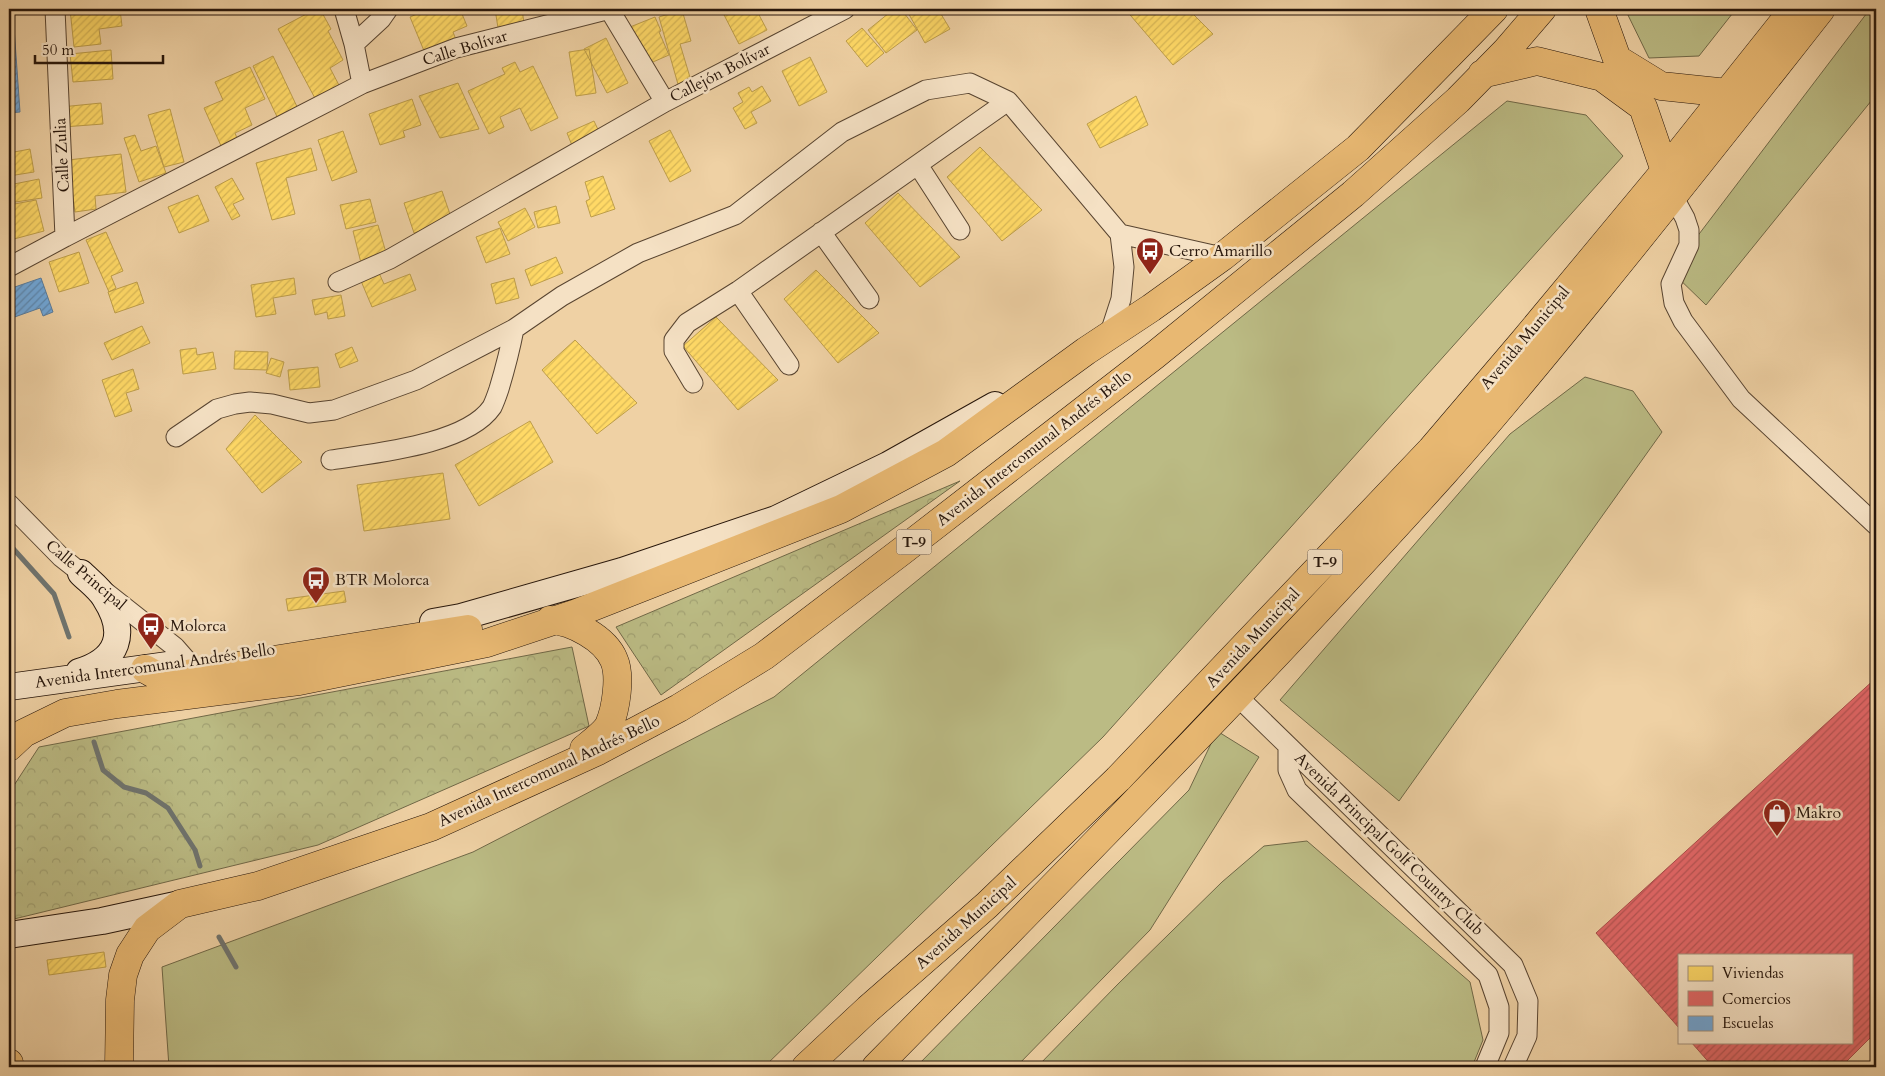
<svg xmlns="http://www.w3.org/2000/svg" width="1885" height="1076" font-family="Cardo,serif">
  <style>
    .green { fill: #bbbb84; stroke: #706847 }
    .park { fill: url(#park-crowns); stroke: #706847 }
    .homes { fill: url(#homes-hatch); stroke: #be9e4a }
    .shops { fill: url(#shops-hatch); stroke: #a84e4a }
    .schools { fill: url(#schools-hatch); stroke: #597c9d }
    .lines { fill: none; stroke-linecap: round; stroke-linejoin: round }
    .stream { stroke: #6f746f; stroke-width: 5 }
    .minor-casing { stroke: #584430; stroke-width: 21 }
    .secondary-casing { stroke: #26150a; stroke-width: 28 }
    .trunk-casing { stroke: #26150a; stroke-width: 29 }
    .minor { stroke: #f5e1c4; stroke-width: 19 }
    .secondary { stroke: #f5e1c4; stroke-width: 26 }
    .trunk { stroke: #e8b872; stroke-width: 28 }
    .labels { text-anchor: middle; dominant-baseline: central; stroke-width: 5; stroke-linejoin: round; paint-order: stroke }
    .shield { fill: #f5e1c4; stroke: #645242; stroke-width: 1 }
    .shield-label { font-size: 15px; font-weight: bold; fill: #26150a }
    .street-label { font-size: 16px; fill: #26150a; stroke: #f5e1c4 }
    .poi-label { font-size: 16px; fill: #26150a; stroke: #f5e1c4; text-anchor: start }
  </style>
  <defs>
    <pattern id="park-crowns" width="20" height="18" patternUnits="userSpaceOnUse" patternTransform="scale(1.25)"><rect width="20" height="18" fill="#bbbb84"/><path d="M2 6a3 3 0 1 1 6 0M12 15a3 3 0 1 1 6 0" fill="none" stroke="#a1a071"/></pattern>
    <pattern id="homes-hatch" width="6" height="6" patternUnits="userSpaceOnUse" patternTransform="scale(1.25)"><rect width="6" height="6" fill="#ffd966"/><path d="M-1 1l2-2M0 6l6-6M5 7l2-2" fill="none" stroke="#dab957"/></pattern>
    <pattern id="shops-hatch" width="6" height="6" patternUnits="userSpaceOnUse" patternTransform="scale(1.25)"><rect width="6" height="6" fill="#e06666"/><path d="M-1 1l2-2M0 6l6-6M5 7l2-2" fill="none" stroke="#b55352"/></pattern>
    <pattern id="schools-hatch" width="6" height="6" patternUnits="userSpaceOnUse" patternTransform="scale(1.25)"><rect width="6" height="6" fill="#6fa8dc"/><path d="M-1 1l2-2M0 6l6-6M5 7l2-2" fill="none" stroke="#5b88b1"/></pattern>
  </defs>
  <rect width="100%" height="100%" fill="#efd1a4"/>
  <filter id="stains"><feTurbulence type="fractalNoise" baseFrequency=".004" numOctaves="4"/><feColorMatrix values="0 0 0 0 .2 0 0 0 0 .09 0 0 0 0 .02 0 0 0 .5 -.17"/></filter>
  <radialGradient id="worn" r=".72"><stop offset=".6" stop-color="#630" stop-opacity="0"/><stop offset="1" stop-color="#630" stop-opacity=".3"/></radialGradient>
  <path class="green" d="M1625 9H1736L1699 56 1649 58Z
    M1870 9H1876V95L1706 305 1671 271Z
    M1507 101 1586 115 1623 156 1103 737 764 1067H169L162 967 473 852 774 697Z
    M1585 377 1633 391 1662 432 1399 801 1280 700 1510 434Z
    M1217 731 1259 757 1150 930 1016 1067H916L1189 790Z
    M1307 841 1470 982 1483 1040 1472 1067H1037L1118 984 1222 882 1264 846Z"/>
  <path class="park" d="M960 481 661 695 616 627Z
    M572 647 589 726 318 845 14 919 9 905V793L39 747Z"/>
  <path class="homes" d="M70 9H120L122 26 99 29 101 44 74 47Z
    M316 9H320L331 29 328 31 343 60 330 68 341 89 317 102 278 29Z
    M429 9H460L467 26 453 32 458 45 427 58 410 17Z
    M495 9H522L524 23 498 28Z
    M721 9H767L758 13 767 30 739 44Z
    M894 9H901L917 30 886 53 868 30Z
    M906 9H938L950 29 925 43Z
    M1125 9H1188L1213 34 1173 65Z
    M682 10 691 41 680 44 692 84 679 88 659 17Z
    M655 17 661 31 659 32 669 55 646 65 630 27Z
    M862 28 884 53 867 67 846 41Z
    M606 38 628 83 607 93 584 49Z
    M589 49 596 93 576 96 569 52Z
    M111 50 113 79 73 82 70 54Z
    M273 56 300 113 280 123 253 66Z
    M810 57 827 92 799 106 782 71Z
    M515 62 520 72 533 66 558 118 531 131 520 108 500 117 504 127 489 134 468 91 505 74 502 68Z
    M250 67 265 99 245 108 252 125 235 133 238 141 222 148 204 108 223 100 215 82Z
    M458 83 479 129 440 138 419 96Z
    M762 86 771 101 751 112 757 123 745 129 733 108 743 102 738 93 749 87 752 92Z
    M1136 96 1148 125 1100 148 1087 124Z
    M412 99 421 125 403 131 405 137 380 145 369 114Z
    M101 103 103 124 63 127 61 107Z
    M170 109 184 162 164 167 148 115Z
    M594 121 601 136 573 148 567 133Z
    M670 130 691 171 670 182 649 141Z
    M343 131 357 172 332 181 318 140Z
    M135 135 141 151 156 146 166 173 139 182 124 138Z
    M980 147 1042 210 1002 241 947 177Z
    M311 148 317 170 286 178 295 214 272 220 256 163Z
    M30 149 34 172 9 176V153Z
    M121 154 126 192 95 196 96 209 75 212 68 160Z
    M603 176 615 209 591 217 586 201 590 199 585 182Z
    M232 178 244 199 233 204 240 216 232 220 215 187Z
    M39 179 42 198 9 203V185Z
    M442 191 452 220 414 233 404 203Z
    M898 193 960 257 920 287 865 223Z
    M198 195 209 221 179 233 168 207Z
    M370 199 376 222 346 229 340 205Z
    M36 200 44 231 14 239 9 219V205Z
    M556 206 560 223 538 228 534 212Z
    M525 208 535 227 508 241 498 222Z
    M378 225 387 256 361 263 353 231Z
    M500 228 510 254 486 263 476 237Z
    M106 232 123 271 111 276 116 288 109 292 86 240Z
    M79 252 89 283 59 292 49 262Z
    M556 257 563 273 531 286 525 270Z
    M816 270 879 333 838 363 784 299Z
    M379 273 384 284 410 274 416 290 372 307 361 281Z
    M294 278 296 294 273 298 276 314 256 317 251 285Z
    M514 278 519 298 496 304 491 284Z
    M137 282 144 303 115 313 108 292Z
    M341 295 345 316 328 319 327 312 315 315 312 300Z
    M716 317 778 380 738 410 683 346Z
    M142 326 150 343 112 360 104 343Z
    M575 340 637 403 597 434 542 370Z
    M352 347 358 361 340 368 335 354Z
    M196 348 197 355 213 352 216 369 183 374 180 350Z
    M235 351 268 352 267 370 234 369Z
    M271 358 284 362 280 377 266 373Z
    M318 367 320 387 290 390 288 370Z
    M133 369 139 389 126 393 132 411 115 417 102 380Z
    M255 415 302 462 262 493 226 449Z
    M530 421 553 462 479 506 455 465Z
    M443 473 450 519 364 531 357 485Z
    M344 591 346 602 288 611 286 599Z
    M104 952 106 967 49 975 47 960Z
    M100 1061V1067H32V1066Z"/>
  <path class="shops" d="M1876 678V1032L1841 1067H1713L1691 1042H1851V955H1679V1028L1596 933Z"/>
  <path class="schools" d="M13 13 20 112 9 113V14Z
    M41 278 53 312 43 316 40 308 9 319V289Z"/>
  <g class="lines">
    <path class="stream" d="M9 544 54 594 69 637
      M94 742 103 770 124 787 146 793 168 808 195 850 200 866
      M219 937 236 967"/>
    <g class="minor-casing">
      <path id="minor" d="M344 9 354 44 362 84 456 48 610 9
        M609 9 665 102 845 9
        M354 44 381 19 388 9
        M918 165 960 230
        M1673 196 1685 218 1689 230V245L1671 284 1674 303 1683 321 1741 399 1876 525
        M821 232 869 299
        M1120 234 1222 257
        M65 237 362 84
        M9 267 65 237 55 9
        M338 282 390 259 665 102
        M738 291 789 365
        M693 383 674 351V340L687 323 738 291 1008 101
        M176 437 217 409 235 404 250 402 272 404 309 413 334 410 416 380 514 329 562 296 638 253 735 215 842 132 926 90 970 83 1008 101 1120 234 1124 267 1121 299 1109 336
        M331 460C374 453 466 445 492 407 495 401 497 395 499 389 505 369 510 350 514 329
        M9 504 61 557 175 647 189 663
        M1237 696 1513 965 1528 1001 1527 1036 1513 1067
        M1288 746V770L1297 790 1488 975 1499 1007V1033L1485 1067"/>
    </g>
    <g class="secondary-casing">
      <path id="secondary" d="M433 622 461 617 622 571 776 519 888 465 995 405
        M79 672C118 660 128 634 105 598 100 589 89 581 81 573
        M9 687 168 665
        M9 935 102 921 180 904"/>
    </g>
    <g class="trunk-casing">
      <path id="trunk" d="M1599 9 1617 59 1661 86 1728 93
        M1482 74 1537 61 1602 77 1643 107 1665 171
        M550 620C572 621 605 638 614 660 621 676 616 709 609 725 605 733 591 743 584 749
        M145 669 154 674 168 677 468 629
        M9 747 24 733 65 713 117 704 299 681 487 643 577 613 841 509 946 453 1086 351 1151 308 1222 257 1358 148 1494 9
        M9 1063 10 1067
        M119 1067 120 1000 123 975 130 955 147 929 180 904 258 886 431 827 598 751 679 708 764 656 902 551 1155 355 1353 194 1458 100 1506 51 1542 9
        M806 1067 868 1009 987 905 1118 779 1431 450 1523 342 1665 171 1794 9
        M876 1067C1068 872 1260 677 1443 474 1494 417 1542 358 1590 299 1668 203 1745 106 1821 9"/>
    </g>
    <use href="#minor" class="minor"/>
    <use href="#secondary" class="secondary"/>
    <use href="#trunk" class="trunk"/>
  </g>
  <defs>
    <g id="bus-pin" transform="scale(1.4375)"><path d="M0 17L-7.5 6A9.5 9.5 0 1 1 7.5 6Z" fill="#8f2418" stroke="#f5e1c4"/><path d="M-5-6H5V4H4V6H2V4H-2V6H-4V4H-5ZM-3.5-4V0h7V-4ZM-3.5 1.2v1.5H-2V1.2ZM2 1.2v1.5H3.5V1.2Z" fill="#fff"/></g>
    <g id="shop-pin" transform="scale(1.4375)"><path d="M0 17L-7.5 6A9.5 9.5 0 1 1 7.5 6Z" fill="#8f2418" stroke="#f5e1c4"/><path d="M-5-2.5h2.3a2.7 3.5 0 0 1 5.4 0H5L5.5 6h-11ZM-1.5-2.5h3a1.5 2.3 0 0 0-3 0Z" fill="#fff"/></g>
  </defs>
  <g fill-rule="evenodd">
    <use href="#bus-pin" x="1150" y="251"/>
    <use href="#bus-pin" x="316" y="580"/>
    <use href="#bus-pin" x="151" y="626"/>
    <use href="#shop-pin" x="1777" y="813"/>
  </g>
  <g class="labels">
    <g class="shield">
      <rect x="896.5" y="529.5" width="35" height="25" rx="4"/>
      <rect x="1307.5" y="549.5" width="35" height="25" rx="4"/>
    </g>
    <g class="shield-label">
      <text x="914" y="542">T-9</text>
      <text x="1325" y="562">T-9</text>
    </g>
    <g class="street-label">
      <text transform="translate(465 48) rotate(-17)">Calle Bolívar</text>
      <text transform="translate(720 73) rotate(-27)">Callejón Bolívar</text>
      <text transform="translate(62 155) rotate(-93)">Calle Zulia</text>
      <text transform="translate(1525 338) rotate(-50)">Avenida Municipal</text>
      <text transform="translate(1034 448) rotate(-38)">Avenida Intercomunal Andrés Bello</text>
      <text transform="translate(86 575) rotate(40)">Calle Principal</text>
      <text transform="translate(1253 638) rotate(-47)">Avenida Municipal</text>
      <text transform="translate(155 666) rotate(-8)">Avenida Intercomunal Andrés Bello</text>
      <text transform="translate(549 771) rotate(-25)">Avenida Intercomunal Andrés Bello</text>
      <text transform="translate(1389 844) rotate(44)">Avenida Principal Golf Country Club</text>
      <text transform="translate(966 923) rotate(-42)">Avenida Municipal</text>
    </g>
    <g class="poi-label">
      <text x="1169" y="251">Cerro Amarillo</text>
      <text x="335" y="580">BTR Molorca</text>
      <text x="170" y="626">Molorca</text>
      <text x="1796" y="813">Makro</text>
    </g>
  </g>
  <rect width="1885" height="1076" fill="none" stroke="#efd1a4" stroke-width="30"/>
  <rect x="10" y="10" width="1865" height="1056" fill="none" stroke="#26150a" stroke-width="2.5"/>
  <rect x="15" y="15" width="1855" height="1046" fill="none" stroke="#26150a"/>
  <rect x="1678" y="954" width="175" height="90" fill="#f5e1c4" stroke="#a28f7a"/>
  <rect x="1688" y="966" width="25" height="15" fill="#ffd966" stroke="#a28f7a"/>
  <text x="1722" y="978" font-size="15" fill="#26150a">Viviendas</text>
  <rect x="1688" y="991" width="25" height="15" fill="#e06666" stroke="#a28f7a"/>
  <text x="1722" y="1004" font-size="15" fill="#26150a">Comercios</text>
  <rect x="1688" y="1016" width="25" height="15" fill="#6fa8dc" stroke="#a28f7a"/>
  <text x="1722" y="1028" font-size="15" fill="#26150a">Escuelas</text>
  <path d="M35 55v8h128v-8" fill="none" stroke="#26150a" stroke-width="2.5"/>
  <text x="42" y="55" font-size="15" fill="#26150a" stroke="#f5e1c4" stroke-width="4" paint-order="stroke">50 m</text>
  <rect width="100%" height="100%" filter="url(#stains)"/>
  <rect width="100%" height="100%" fill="url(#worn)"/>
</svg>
